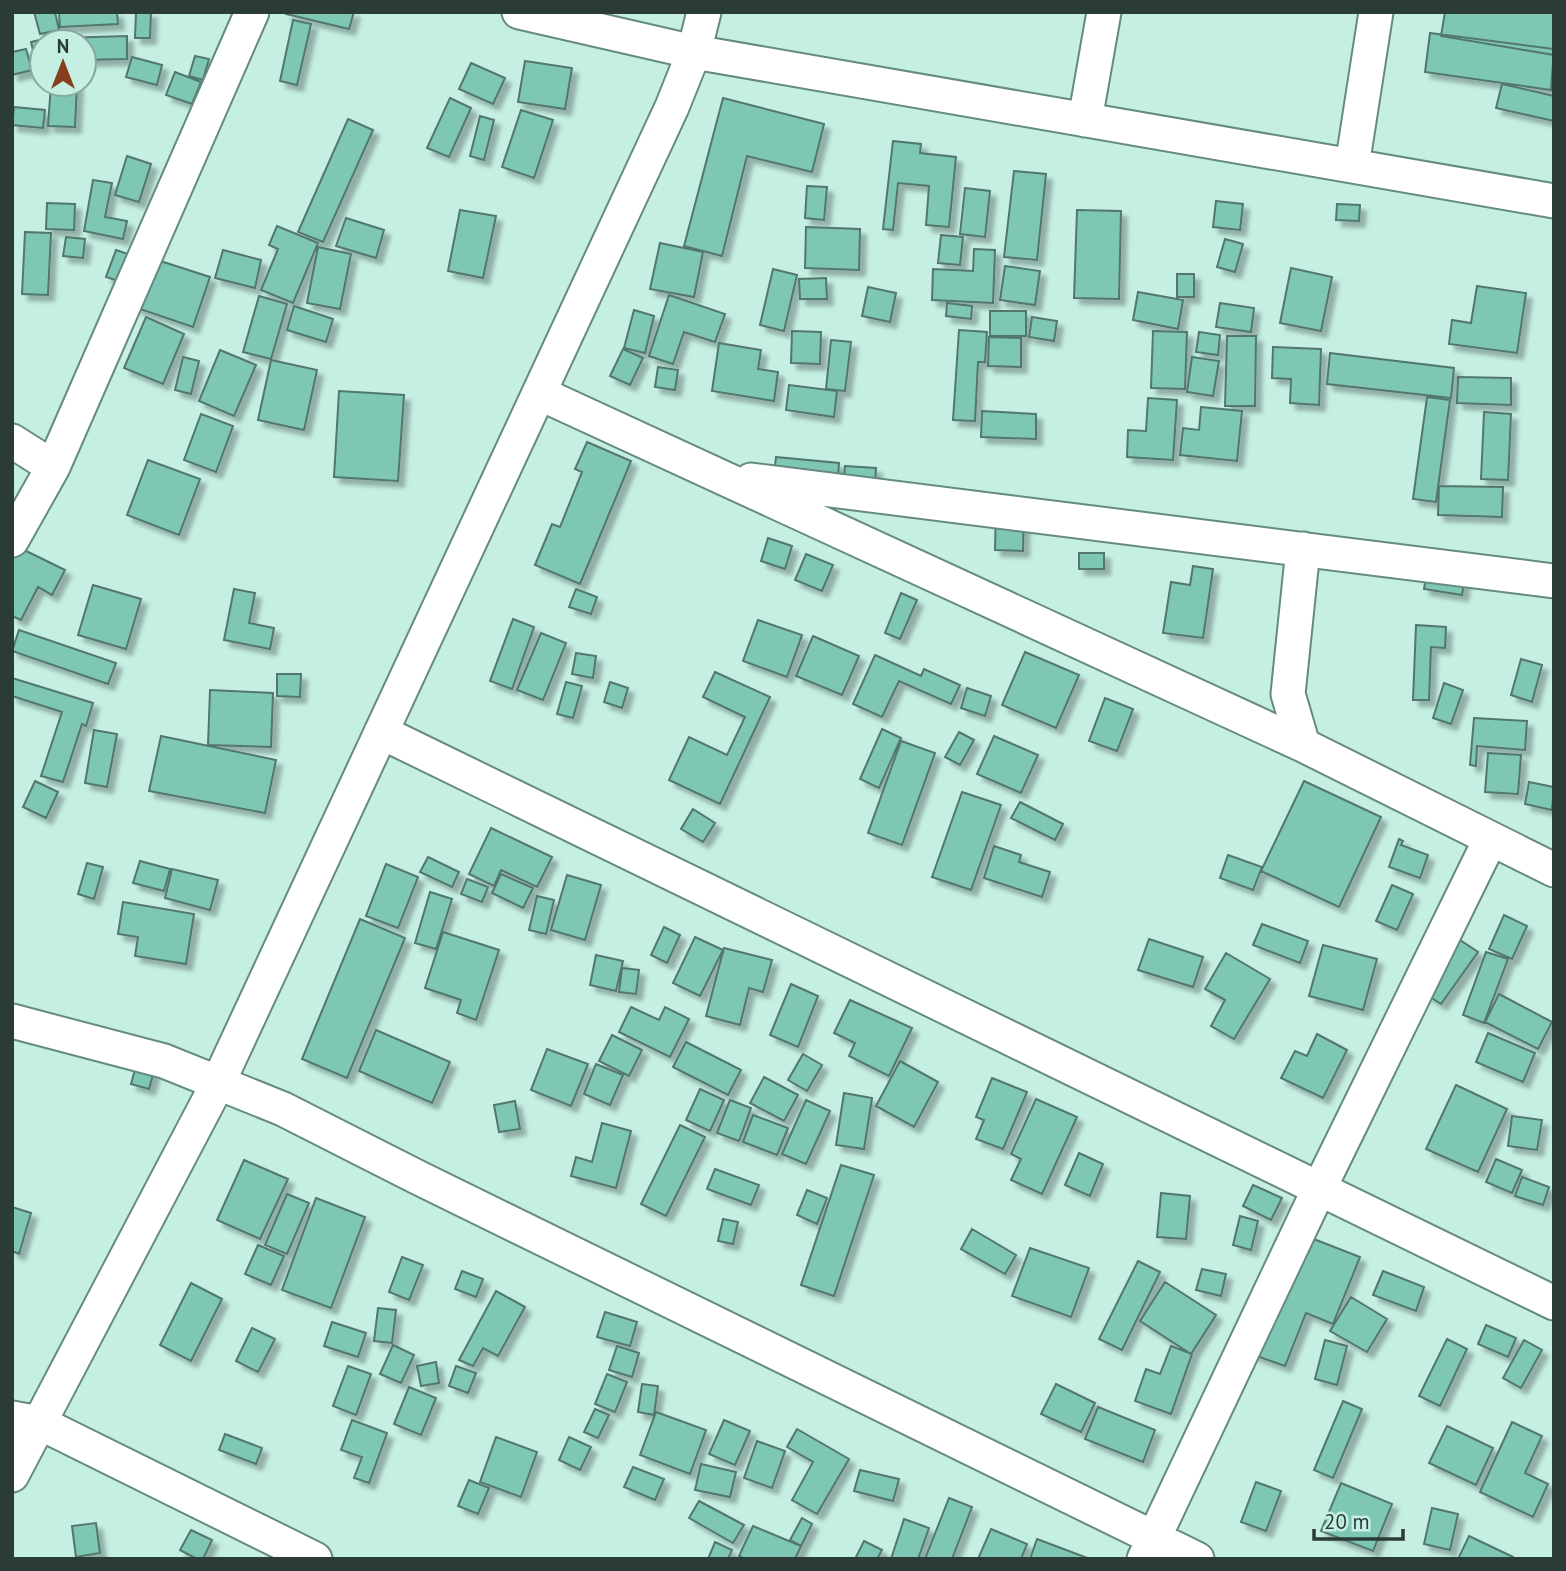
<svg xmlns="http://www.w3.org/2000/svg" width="1566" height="1571" font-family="'PT Sans',sans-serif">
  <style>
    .building { fill: #7dc7b4; stroke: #52776d; stroke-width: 2; filter: url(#shadow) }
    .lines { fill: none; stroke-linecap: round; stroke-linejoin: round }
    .street-casing { stroke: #658b81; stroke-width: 37 }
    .street { stroke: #fff; stroke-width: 33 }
  </style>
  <defs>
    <filter id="shadow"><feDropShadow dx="6" dy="6" stdDeviation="2" flood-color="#0004"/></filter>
  </defs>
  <rect width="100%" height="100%" fill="#c6efe3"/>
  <path class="building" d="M34 12H55L59 30 40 34Z
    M59 12H117L118 24 60 27Z
    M136 12H151L150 38H135Z
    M286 12H354L349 29 286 14Z
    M1445 12H1554V55L1441 36Z
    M293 20 311 24 297 85 280 81Z
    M1430 33 1554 49 1551 90 1425 72Z
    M127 36V59L84 60V42H60V38Z
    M48 38 49 42H42V61L36 63 31 42Z
    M26 49 32 70 12 75V52Z
    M195 56 209 59 203 80 189 76Z
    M132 57 162 65 157 85 126 77Z
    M525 61 572 68 565 109 518 102Z
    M471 63 505 78 493 104 459 89Z
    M175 72 201 82 192 104 166 95Z
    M51 84H77L75 127 48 126Z
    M1502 84 1554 96V121L1496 108Z
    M450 98 471 108 449 157 427 148Z
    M723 98 824 124 812 172 747 156 722 256 684 246Z
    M14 107 45 110 43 128 12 125Z
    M521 110 553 120 534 178 502 167Z
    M480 116 494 120 484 160 470 156Z
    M348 119 373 130 323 242 298 232Z
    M893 141 921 144 920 153 956 157 949 227 926 225 929 186 898 183 893 230 883 229Z
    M127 156 151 164 139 202 115 195Z
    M1014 171 1046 174 1037 260 1004 257Z
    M93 180 112 183 105 217 127 221 123 239 84 231Z
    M807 186 827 187 824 220 805 218Z
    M965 188 990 191 985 237 960 234Z
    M1216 201 1243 204 1240 230 1213 227Z
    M47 203 75 204 74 230 46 229Z
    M1337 204 1360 205 1359 221 1336 220Z
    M460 210 496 216 483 278 448 271Z
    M1077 210 1121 211 1119 299 1074 298Z
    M346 218 384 230 376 258 336 246Z
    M277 226 318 243 293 303 261 290 278 249 269 245Z
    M806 227 860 229 859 270 805 268Z
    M25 232 51 233 48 295 22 294Z
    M941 235 963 237 960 265 938 263Z
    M66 237 85 239 83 258 63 256Z
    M1225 239 1243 244 1235 272 1217 267Z
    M660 243 703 252 694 297 650 289Z
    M318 247 351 254 340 309 307 303Z
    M974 249 995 250 993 303 932 300 933 269 973 271Z
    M116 250 131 255 121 282 106 277Z
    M223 250 261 260 255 288 215 278Z
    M151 258 210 277 193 327 134 307Z
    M1005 266 1040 271 1035 305 1000 300Z
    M1291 268 1332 277 1321 331 1280 323Z
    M773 269 797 275 784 331 760 325Z
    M1177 274H1194V297H1177Z
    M826 278 827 299H800L799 279Z
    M1477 286 1526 293 1517 353 1449 344 1452 320 1471 323Z
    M868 287 896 293 890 322 862 316Z
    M1138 292 1183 300 1178 329 1133 320Z
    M669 295 725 314 715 342 684 332 673 364 649 356Z
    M259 296 287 304 271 359 243 352Z
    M947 303 972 306 971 319 946 316Z
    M1220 303 1254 308 1251 332 1216 327Z
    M294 306 333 319 326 342 287 330Z
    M634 310 654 316 645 353 624 348Z
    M990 311H1026V336H990Z
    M146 317 184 334 163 384 124 368Z
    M1032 317 1057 321 1054 341 1029 337Z
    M959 330 987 332 985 362H978L975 421 953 420Z
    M792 331 821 332 820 364 791 363Z
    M1153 331 1187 332 1185 389 1151 388Z
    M1199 332 1220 335 1218 355 1196 352Z
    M1227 336H1256L1255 406H1225Z
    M989 337 1021 338V367L988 366Z
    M831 340 851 342 845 391 826 389Z
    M719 343 761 350 758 369 778 372 774 401 712 391Z
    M1273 347 1321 349 1319 405 1290 403 1291 379 1272 378Z
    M623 349 643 358 630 385 610 376Z
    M220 350 256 365 234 416 199 401Z
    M1330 353 1454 368 1451 398 1327 384Z
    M183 357 199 361 191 394 175 390Z
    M1192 357 1219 361 1213 396 1187 392Z
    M271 360 317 370 304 430 258 420Z
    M658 367 678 370 675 390 655 387Z
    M1458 377 1511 378V405L1457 403Z
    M789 385 837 391 834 417 786 410Z
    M339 391 404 395 398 481 334 477Z
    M1427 397 1450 400 1436 502 1413 499Z
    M1148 398 1177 400 1173 460 1127 457 1128 430 1146 431Z
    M1201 407 1242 411 1237 461 1180 455 1183 428 1199 430Z
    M982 411 1036 414V439L981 437Z
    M1484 412 1511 414 1508 480 1481 479Z
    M201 414 233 426 216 472 184 460Z
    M587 442 631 461 580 584 535 565 552 524 560 527 582 472 575 469Z
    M776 457 839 463 837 490 773 483Z
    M148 460 200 479 179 535 127 515Z
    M845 466 876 468 874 503 842 500Z
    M1439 486 1503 487 1502 517 1438 515Z
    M996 506 1024 507 1023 551 995 550Z
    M768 538 792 546 785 569 761 561Z
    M18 547 65 570 52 595 38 587 21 620 12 616V559Z
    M1079 553H1104V569H1079Z
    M806 554 833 565 822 591 795 580Z
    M1193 566 1213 569 1203 638 1163 633 1171 582 1190 585Z
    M1427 571 1465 577 1462 595 1424 589Z
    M93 585 141 599 126 649 78 635Z
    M234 589 255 593 249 623 274 628 270 649 224 640Z
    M576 589 597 597 591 614 569 607Z
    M901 593 917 600 900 639 885 633Z
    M513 619 534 627 512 689 490 681Z
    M758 620 802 635 787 677 743 661Z
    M1416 625 1446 627 1445 648 1431 647 1429 700H1413Z
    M19 630 116 663 108 684 12 651Z
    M541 633 566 643 543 700 517 690Z
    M813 636 859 656 842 695 796 676Z
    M1025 652 1079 675 1056 728 1002 705Z
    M576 653 596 656 593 678 572 674Z
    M875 655 921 676 924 669 960 685 951 704 899 681 882 717 853 704Z
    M1521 659 1542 665 1532 702 1511 695Z
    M715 672 770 697 720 804 669 780 689 737 727 755 745 717 703 697Z
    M277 674H301L300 697 277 696Z
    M12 678 93 703 86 726 82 724 63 782 41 776 62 712 12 696Z
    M566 682 582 686 573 718 557 714Z
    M610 682 628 688 622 708 604 702Z
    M1444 683 1463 690 1451 724 1433 718Z
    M967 688 991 696 985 716 961 708Z
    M210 690 273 693 271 747 208 745Z
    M1105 698 1133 709 1117 751 1089 741Z
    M1474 718 1527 721 1525 750 1477 746 1476 766 1470 765Z
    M882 729 901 738 879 788 860 779Z
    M94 730 117 734 107 787 85 783Z
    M959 732 974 740 960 765 945 757Z
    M161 736 276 760 265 813 149 791Z
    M994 736 1038 755 1021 793 977 774Z
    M901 741 935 753 902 845 868 833Z
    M1488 753 1521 755 1518 794 1485 792Z
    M35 781 58 792 46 818 23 807Z
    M1304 781 1381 817 1339 907 1261 871Z
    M1529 782 1554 787 1552 810 1525 804Z
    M962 792 1001 805 971 890 932 877Z
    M1020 802 1063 824 1055 840 1011 818Z
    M693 809 715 823 703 842 681 829Z
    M491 828 552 857 537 887 501 870 494 886 469 874Z
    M1399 839 1403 841 1401 845 1428 855 1420 878 1389 867Z
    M994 846 1021 855 1019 862 1050 872 1042 897 984 878Z
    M1228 855 1262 867 1253 890 1220 878Z
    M428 857 459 872 452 887 420 872Z
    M140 861 170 869 164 891 133 883Z
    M87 863 103 867 94 899 78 894Z
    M386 864 418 877 398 928 366 916Z
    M172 869 218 880 210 910 165 898Z
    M501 874 533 888 523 908 492 893Z
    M567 875 601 885 585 940 551 930Z
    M467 879 488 887 482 902 461 894Z
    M1392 885 1413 894 1397 930 1376 921Z
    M430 892 452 899 436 949 415 943Z
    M537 896 554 900 546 934 529 930Z
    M123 902 194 914 186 964 135 956 138 937 118 934Z
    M1504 915 1527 926 1512 959 1489 949Z
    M360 919 405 938 347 1078 302 1059Z
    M1262 924 1308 941 1300 963 1253 945Z
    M664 927 680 935 667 963 651 955Z
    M443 932 499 950 476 1020 457 1013 461 1000 425 988Z
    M1454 936 1478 952 1441 1004 1418 989Z
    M695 937 723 950 700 996 673 983Z
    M1149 939 1203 957 1193 987 1138 970Z
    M1323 945 1377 959 1363 1010 1309 996Z
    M724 948 772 960 763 992 749 988 740 1025 706 1016Z
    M1486 952 1508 959 1484 1023 1463 1015Z
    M1226 953 1270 979 1234 1039 1211 1026 1225 1000 1205 989Z
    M596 955 623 961 616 991 590 985Z
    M622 968 639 970 636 994 619 992Z
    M791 984 818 996 798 1047 770 1035Z
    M1499 994 1552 1022 1538 1049 1485 1022Z
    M850 1000 912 1028 889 1076 849 1056 855 1043 834 1033Z
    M631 1007 659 1020 665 1007 689 1019 670 1057 619 1032Z
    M376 1030 450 1062 432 1103 359 1071Z
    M1488 1033 1535 1053 1523 1082 1476 1062Z
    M1317 1034 1347 1050 1323 1098 1281 1078 1295 1051 1307 1056Z
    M612 1035 642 1050 629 1076 599 1061Z
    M686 1042 741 1070 728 1095 673 1067Z
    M547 1049 588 1064 571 1106 531 1090Z
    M803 1054 822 1065 807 1091 788 1080Z
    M900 1061 938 1082 914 1127 876 1106Z
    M596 1064 623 1075 610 1105 584 1094Z
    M136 1066 154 1071 149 1089 131 1084Z
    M764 1077 798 1095 784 1121 750 1103Z
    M992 1078 1027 1092 1003 1149 976 1139 984 1120 976 1117Z
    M1456 1085 1507 1109 1478 1172 1426 1149Z
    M700 1089 724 1100 710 1131 686 1120Z
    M844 1093 872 1098 864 1149 836 1145Z
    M1036 1099 1077 1117 1042 1194 1011 1180 1021 1159 1011 1154Z
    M730 1100 751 1108 739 1141 717 1133Z
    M806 1100 830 1111 806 1164 782 1154Z
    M515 1101 520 1129 499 1132 494 1105Z
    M753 1115 788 1128 777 1155 743 1142Z
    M1512 1116 1542 1120 1537 1150 1508 1146Z
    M602 1123 631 1131 616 1188 571 1176 576 1157 592 1162Z
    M680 1125 705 1137 666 1216 641 1204Z
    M1079 1153 1103 1164 1090 1196 1065 1185Z
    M1496 1159 1522 1170 1512 1193 1486 1182Z
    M244 1160 288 1179 260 1239 217 1220Z
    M841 1165 874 1175 834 1296 801 1285Z
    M715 1169 759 1185 751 1205 707 1189Z
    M1522 1177 1549 1187 1543 1205 1515 1196Z
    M1253 1185 1282 1198 1271 1220 1243 1206Z
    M807 1190 827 1198 817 1224 797 1215Z
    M1161 1193 1190 1196 1186 1239 1157 1237Z
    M287 1194 309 1203 287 1254 265 1245Z
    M316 1198 365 1217 331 1308 282 1290Z
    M12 1207 31 1213 19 1254 12 1251Z
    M1240 1216 1258 1221 1251 1250 1233 1245Z
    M723 1219 738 1222 733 1244 718 1241Z
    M972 1229 1016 1255 1005 1274 961 1249Z
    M1306 1236 1360 1257 1333 1324 1306 1313 1285 1366 1251 1354Z
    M258 1245 284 1256 271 1285 245 1274Z
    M1030 1248 1089 1268 1071 1317 1012 1296Z
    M402 1257 423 1265 409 1300 389 1292Z
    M1138 1261 1160 1272 1122 1350 1099 1339Z
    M1202 1269 1226 1274 1221 1296 1196 1290Z
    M462 1271 483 1279 476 1297 455 1289Z
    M1383 1271 1424 1287 1416 1311 1373 1295Z
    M1165 1282 1216 1315 1191 1354 1140 1321Z
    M191 1283 222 1299 191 1361 160 1345Z
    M496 1291 525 1307 498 1356 483 1348 473 1366 459 1360Z
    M1351 1297 1387 1319 1367 1352 1330 1331Z
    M378 1308 396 1310 392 1343 374 1341Z
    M605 1312 637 1322 630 1346 597 1337Z
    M332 1322 366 1333 358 1357 324 1346Z
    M1486 1325 1516 1338 1508 1357 1478 1344Z
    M252 1328 275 1339 258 1372 236 1361Z
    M1447 1339 1467 1349 1440 1406 1419 1396Z
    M1325 1340 1347 1346 1337 1385 1315 1379Z
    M1524 1340 1542 1350 1521 1388 1503 1378Z
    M393 1345 414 1355 401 1383 380 1374Z
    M617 1346 639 1353 632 1377 609 1370Z
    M1171 1346 1192 1354 1171 1414 1135 1401 1146 1369 1160 1374Z
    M436 1362 439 1383 421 1386 417 1366Z
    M348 1366 371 1374 356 1415 333 1406Z
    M456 1366 476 1373 468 1393 449 1386Z
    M607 1374 627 1382 615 1412 595 1404Z
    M642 1384 658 1386 654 1415 638 1412Z
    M1056 1384 1095 1403 1081 1432 1041 1414Z
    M409 1387 436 1398 421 1435 394 1424Z
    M1343 1401 1362 1409 1333 1478 1314 1470Z
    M1098 1407 1155 1430 1143 1462 1085 1439Z
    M595 1409 609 1415 598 1438 584 1432Z
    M656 1412 706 1430 690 1474 640 1455Z
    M352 1420 387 1433 369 1483 354 1478 362 1457 341 1450Z
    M724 1420 750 1431 735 1465 709 1454Z
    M1512 1422 1542 1436 1525 1473 1548 1484 1533 1517 1480 1492Z
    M1447 1426 1493 1448 1476 1485 1429 1463Z
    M797 1429 849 1459 817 1514 792 1500 813 1462 787 1447Z
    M225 1434 262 1448 256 1464 219 1450Z
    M496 1437 537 1452 521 1497 480 1482Z
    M569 1437 591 1447 580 1470 559 1460Z
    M757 1441 785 1451 772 1488 744 1478Z
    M701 1464 736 1472 730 1497 695 1490Z
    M633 1467 664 1479 655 1500 624 1487Z
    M860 1470 899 1479 893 1501 854 1491Z
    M469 1480 489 1488 478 1514 458 1506Z
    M1256 1482 1281 1491 1266 1531 1241 1522Z
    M1341 1483 1392 1504 1373 1551 1321 1531Z
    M949 1498 972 1507 952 1559H925Z
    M699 1501 744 1525 733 1543 689 1518Z
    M1432 1508 1458 1514 1450 1550 1424 1544Z
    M802 1518 812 1524 801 1546 790 1540Z
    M904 1519 929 1528 918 1559H891Z
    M96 1523 100 1553 76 1557 72 1526Z
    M753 1526 801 1546 795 1559H745L739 1556Z
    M991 1529 1027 1544 1021 1559H978Z
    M191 1530 212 1540 203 1559H197L180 1550Z
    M1469 1536 1513 1557V1559H1458Z
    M1037 1539 1090 1559H1030Z
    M864 1541 882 1550 877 1559H855Z
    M715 1542 732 1550 728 1559H708Z"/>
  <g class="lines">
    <g class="street-casing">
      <path id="street" d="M519 12 694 52 1554 201
        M1085 120 1104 12
        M1352 166 1376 12
        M539 393 1303 745 1554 870
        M12 441 53 467
        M751 480 1554 581
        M12 540 53 467 252 12
        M1303 549 1288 694 1303 745
        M381 732 1554 1303
        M12 1021 164 1061 283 1109 417 1177 1197 1559
        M12 1418 40 1423 315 1559
        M12 1475 218 1083 672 107 694 52 704 12
        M1144 1559 1319 1189 1490 840"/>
    </g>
    <use href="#street" class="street"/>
  </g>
  <rect width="1566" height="1571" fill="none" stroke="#2b3c37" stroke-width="28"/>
  <g transform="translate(63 63)"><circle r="33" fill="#c6efe3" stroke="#88a79e" stroke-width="2"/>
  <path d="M0-5L12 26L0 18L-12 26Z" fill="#863f1d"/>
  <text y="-10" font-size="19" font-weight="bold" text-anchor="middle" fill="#2b3c37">N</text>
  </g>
  <path d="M1314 1529v10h89v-10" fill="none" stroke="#2b3c37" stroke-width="3.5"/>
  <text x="1324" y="1529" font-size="21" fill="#2b3c37" stroke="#c6efe3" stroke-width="5" paint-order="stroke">20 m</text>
</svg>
